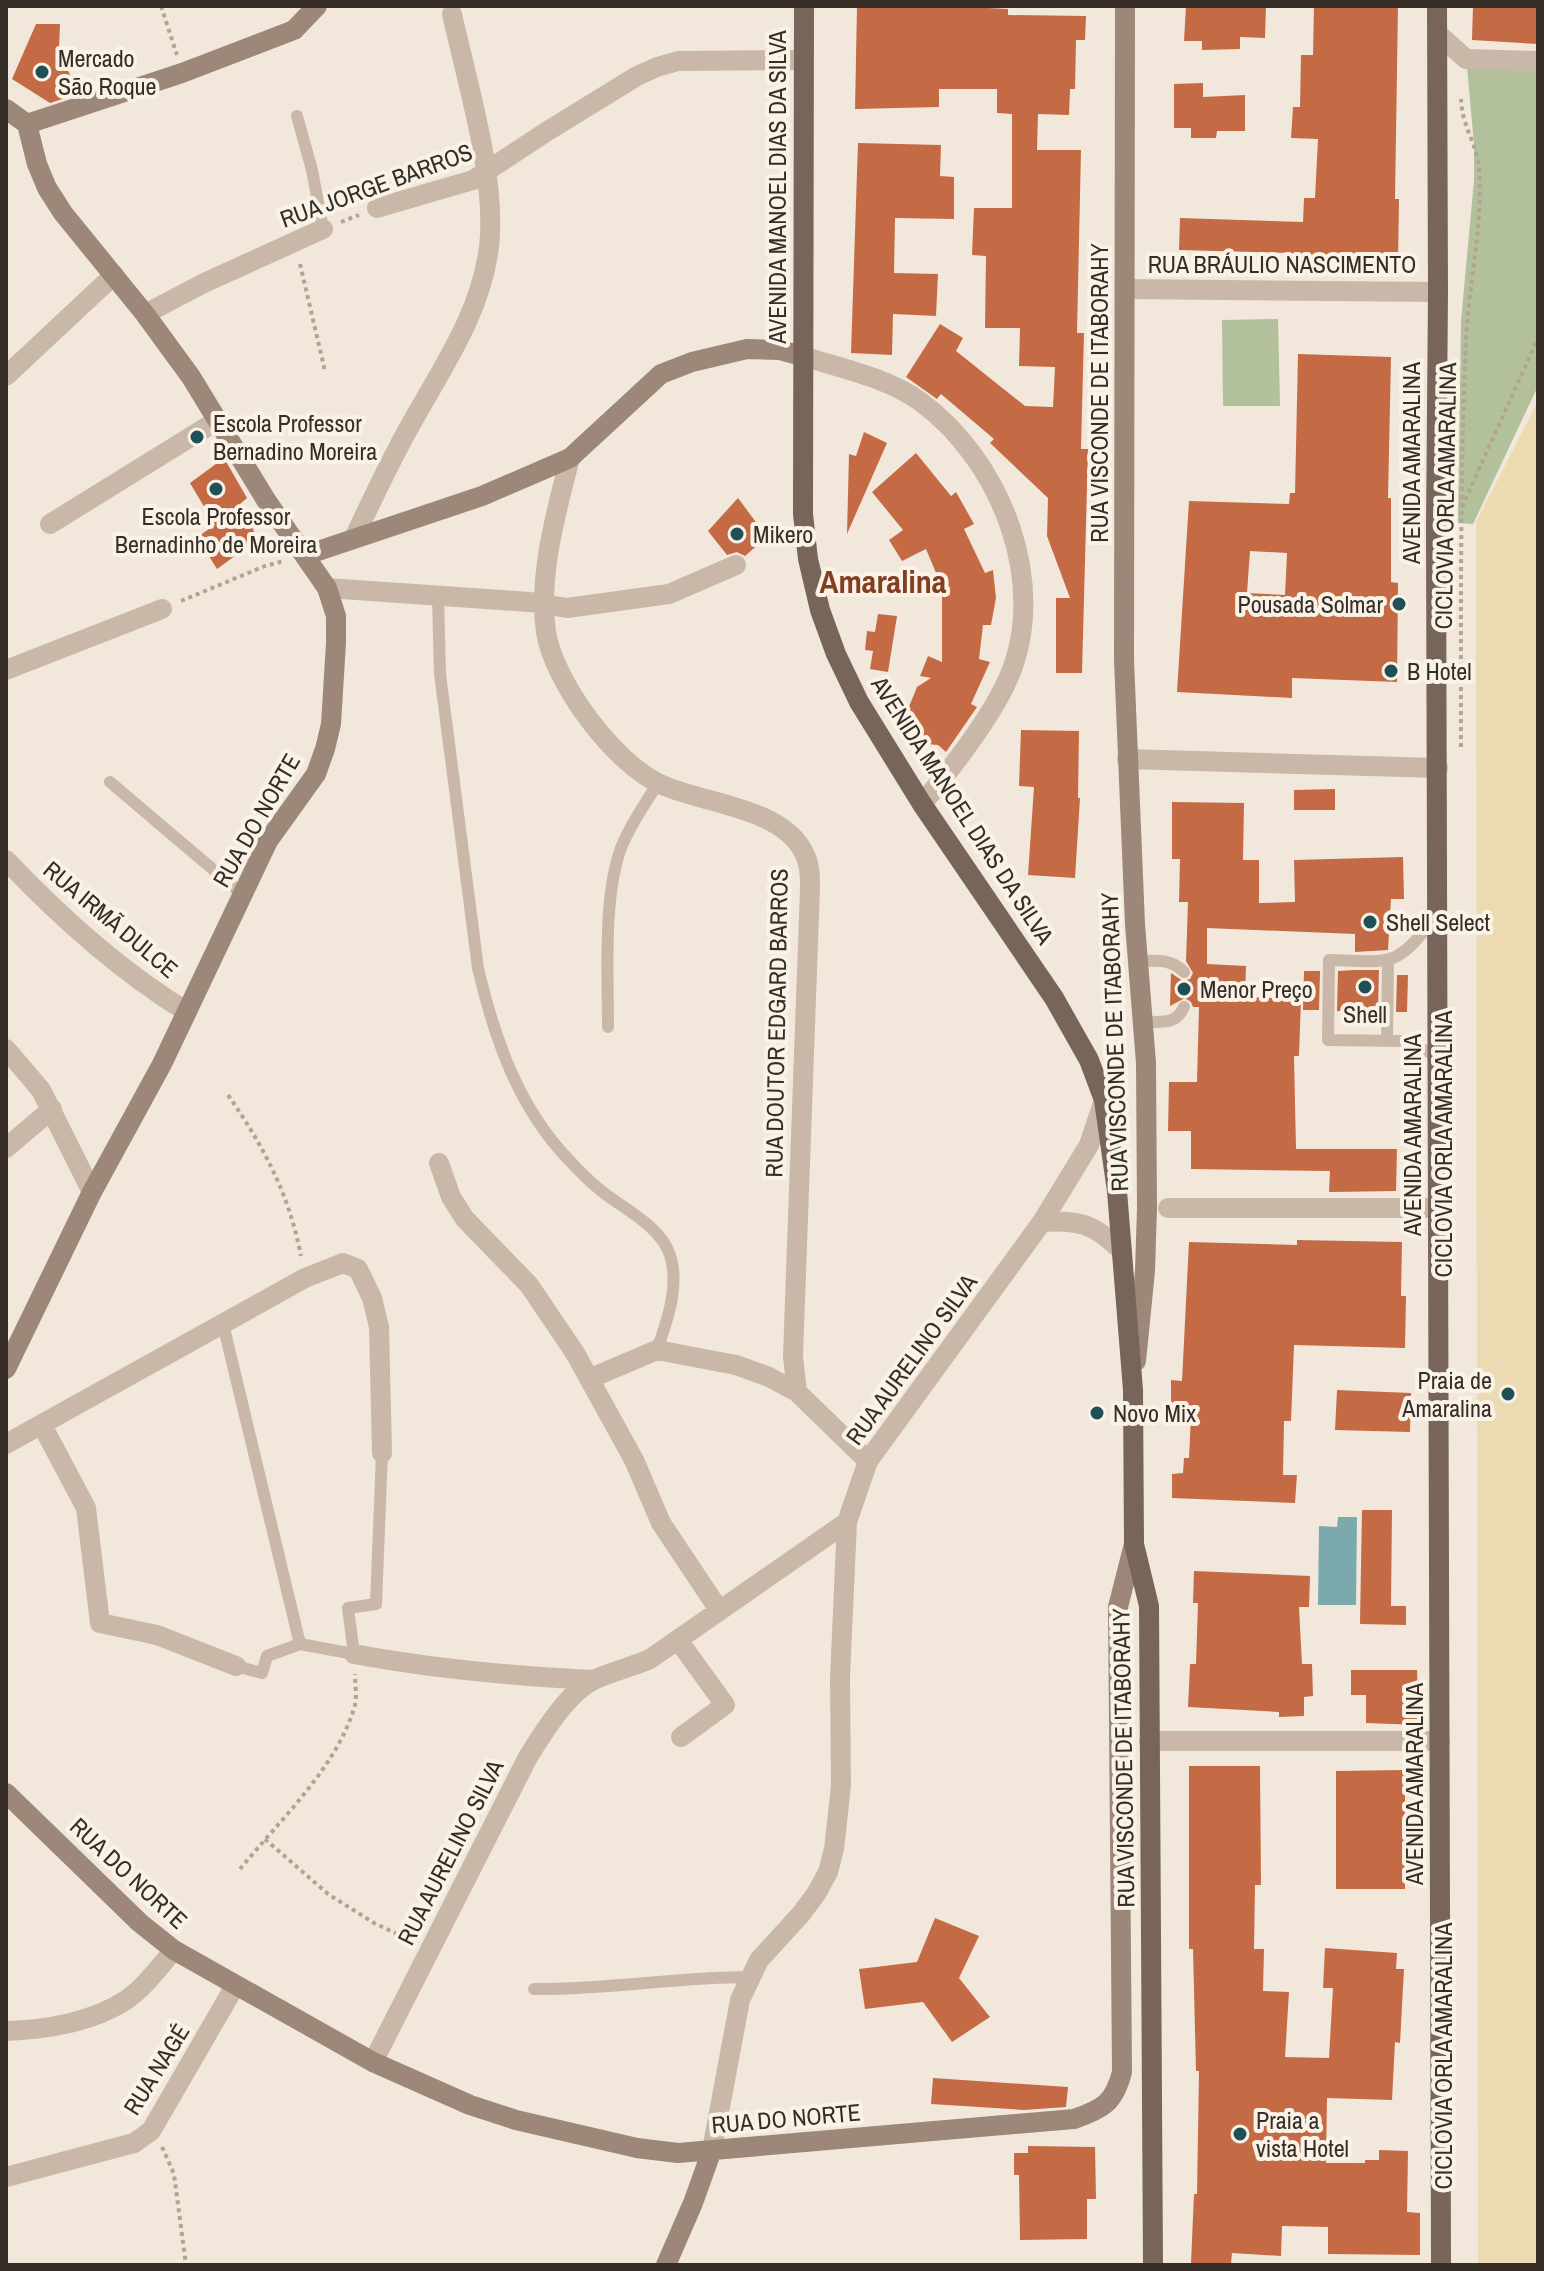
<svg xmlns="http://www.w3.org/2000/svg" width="1544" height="2271" font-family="'Archivo Narrow',sans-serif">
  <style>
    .green { fill: #b2c09b }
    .sand { fill: #ecdbb2 }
    .water { fill: #7aa9ae }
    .building { fill: #c46b46; fill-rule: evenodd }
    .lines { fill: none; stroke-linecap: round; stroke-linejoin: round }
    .path { stroke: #b5a291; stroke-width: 4; stroke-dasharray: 4 4; stroke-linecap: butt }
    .lane { stroke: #c9b8a7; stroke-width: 12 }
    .street { stroke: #c9b8a7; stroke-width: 20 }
    .secondary { stroke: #9d8778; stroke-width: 20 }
    .primary { stroke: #776559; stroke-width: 20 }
    .poi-dot { fill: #1e5056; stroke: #f9f2e7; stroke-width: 3 }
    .labels { text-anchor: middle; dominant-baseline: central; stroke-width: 8; stroke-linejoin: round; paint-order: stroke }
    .poi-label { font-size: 24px; fill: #362d27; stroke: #f9f2e7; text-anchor: start }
    .street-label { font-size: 24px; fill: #362d27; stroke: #f9f2e7 }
    .district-label { font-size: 32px; font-weight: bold; fill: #833e22; stroke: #f9f2e7 }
  </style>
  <rect width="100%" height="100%" fill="#f1e8db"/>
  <path class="green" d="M1467 67 1538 68V386L1473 524 1458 523 1461 321 1474 181V144Z
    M1278 319 1280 406H1223L1222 320Z"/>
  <path class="sand" d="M1538 401V2265H1478L1476 522Z"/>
  <path class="water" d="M1338 1517H1357L1356 1605H1318L1319 1526 1337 1527Z"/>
  <path class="building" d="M857 6H947L1008 9V15L1086 16 1085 40H1076L1075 89H1070L1069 115 1038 114 1037 150H1081L1077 333H1084L1081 449H1088L1082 673H1056V598H1070L1047 536 1048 498 990 443 994 439 941 394 937 399 906 377 940 324 963 338 956 351 1025 406 1053 407 1055 367 1019 366 1020 328H985L986 256 972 255 974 208H1012V114L997 113V89H939V107L855 109Z
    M1186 6H1266L1265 38 1240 37V49L1202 50V41H1184Z
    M1314 6H1398L1395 199H1399L1398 261 1291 257 1292 253 1179 250 1180 218 1303 222 1304 198H1315L1318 139 1291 138 1293 107H1300L1301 55H1313Z
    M1473 6H1538V44L1472 40Z
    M36 24H60L59 49 78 94 50 103 12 79Z
    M1203 83V97L1245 95V131H1217L1216 138H1191V128H1174V84Z
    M858 143 941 145 940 176 954 177V219L895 218 894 273 938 274 936 316 893 314 892 355 851 353Z
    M1298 354 1391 357 1388 498H1391V582L1398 583 1397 682 1292 678V698L1177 692 1189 501 1289 504 1290 493H1295ZM1250 551 1287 553 1285 595 1247 593Z
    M864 432 887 443 847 534 849 454 856 456Z
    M916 453 951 496 956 492 974 524 964 529 985 573 993 570 996 598 991 625H983L979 659 990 662 971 704 977 707 946 752 938 745 917 743 904 719 917 687 931 678 920 676 928 656 942 662V587L926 549 902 561 889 540 903 530 872 492Z
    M224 458 247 498 240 504 258 539 217 569 197 537 215 525 190 483Z
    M738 498 767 537 745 556 737 552 727 555 708 531Z
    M878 614 897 616 888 672 870 669 873 651 865 650 867 631 875 632Z
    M1021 730 1079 731 1078 798H1080L1075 878 1028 875 1034 787 1019 786Z
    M1335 789V810H1294V790Z
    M1172 802 1244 803 1243 860H1259V903L1295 902 1294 860 1403 857 1404 899H1391L1388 950 1355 952V934L1207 928V964L1246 966 1245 997 1301 999 1299 1056H1294L1296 1149H1397L1396 1191 1329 1192 1330 1171 1191 1169V1131H1168L1169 1082H1197L1199 1007H1193L1191 1002 1185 998 1170 1006 1171 973 1183 981 1190 979 1193 973 1186 961 1188 902H1179L1180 859H1172Z
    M1355 970H1379L1378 1011H1337L1338 971Z
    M1304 971H1320L1319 1010H1303Z
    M1397 975H1408L1407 1012H1396Z
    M1297 1240 1402 1242 1401 1296H1406L1405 1348 1294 1345 1291 1421H1284L1283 1475H1297L1295 1503 1172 1498V1474L1183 1473 1184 1458H1189L1191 1416H1171V1380L1182 1381 1189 1242 1297 1245Z
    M1337 1390 1411 1393 1410 1432 1335 1430Z
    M1362 1510H1392L1391 1606H1406V1625L1360 1624Z
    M1194 1571 1310 1576 1309 1607H1299L1302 1664H1312L1313 1696 1304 1697V1716L1279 1717V1712L1188 1707 1190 1664H1196L1198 1603H1193Z
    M1351 1670H1417L1419 1725 1366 1723V1695H1351Z
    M1189 1766H1260L1261 1885H1255L1254 1949H1264L1263 1991 1289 1992 1285 2057 1329 2058 1333 1988H1323L1325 1948 1397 1953 1396 1969H1404L1400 2043 1395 2042 1392 2100 1327 2098 1326 2163H1365V2160H1379V2150L1408 2151 1407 2212 1420 2213V2255L1328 2254V2227L1282 2226 1281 2256 1232 2253 1231 2264 1191 2263 1194 2194H1197L1199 2071H1196L1193 1949H1189Z
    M1405 1770V1889H1336V1771Z
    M935 1918 979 1936 959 1978 990 2017 952 2042 923 2002 865 2009 859 1969 917 1962Z
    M933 2078 1068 2087 1066 2107 1024 2110 931 2104Z
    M1028 2146 1095 2147 1096 2199H1087V2239L1020 2240 1019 2175H1014V2153H1028Z"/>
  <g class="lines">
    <path class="path" d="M161 6 177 55
      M341 222 359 215
      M300 264 325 371
      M1462 507 1538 338
      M181 601 265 566 284 561
      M1461 747C1461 611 1460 475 1466 339 1469 283 1483 226 1479 169 1478 146 1462 127 1461 99
      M228 1095C264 1147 289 1194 301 1256
      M265 1839 328 1894 374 1923 412 1941
      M240 1869C280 1820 338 1766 355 1705 357 1695 355 1683 355 1674
      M162 2147 174 2174 186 2265"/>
    <path class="lane" d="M297 116 312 170 323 229
      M438 596 440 674 478 968C494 1037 518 1107 568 1159 579 1171 591 1183 604 1193 626 1210 661 1227 670 1255 680 1286 667 1321 657 1350
      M110 782 242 894
      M1435 917C1395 970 1391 961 1329 960L1328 1040 1403 1041 1438 1056
      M1138 961C1156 961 1171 958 1184 972
      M1143 1022C1162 1021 1175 1026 1184 1007
      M608 1027C608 975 603 897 621 848 630 825 645 804 658 783
      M1387 1041 1388 961
      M223 1324 300 1644
      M236 1666 262 1673 267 1656 300 1644 354 1654 348 1608 376 1604 382 1453
      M534 1989C606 1990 677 1977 749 1977"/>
    <path class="street" d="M1437 33 1466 59 1538 61
      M377 208 473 180 546 132 637 76 657 67 678 61 803 60
      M1125 289 1438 292
      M145 314 204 283 323 229
      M802 356C841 368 888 378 921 402 1001 461 1050 584 1008 679 990 720 951 769 922 804
      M6 376 114 275
      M570 458C556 513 538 575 546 632 554 682 613 762 660 784 703 804 782 807 804 853 810 864 810 876 810 888L793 1356 797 1392 868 1461
      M50 524 218 420
      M354 538C372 500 390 461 411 424 442 368 481 313 489 247 497 178 467 83 452 14
      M327 588 530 602 567 608 669 594 736 565
      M6 670 162 609
      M1127 759 1438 768
      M6 860C60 917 120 971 187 1012
      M6 1049 41 1090 92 1192
      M6 1148 52 1109
      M439 1163 451 1197 465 1219 529 1285 575 1353 634 1460 661 1523 719 1610
      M1168 1208H1437
      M1042 1222C1080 1219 1095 1225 1122 1251
      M591 1378 657 1350 736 1365 769 1377 797 1392
      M42 1425 86 1508 100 1623 157 1635 236 1666
      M6 1444 305 1278 343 1263 358 1269 372 1298 379 1327 382 1453
      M678 1640 725 1705 681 1737
      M354 1654C434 1669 512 1676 593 1680
      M1149 1741H1440
      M6 2031C45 2030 93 2022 126 2000 145 1987 159 1967 174 1950
      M373 2062 528 1757C544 1732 568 1691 596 1679 613 1671 632 1667 650 1659L847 1522
      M712 2150 740 2000 759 1960 801 1914 816 1894 828 1872 834 1849 841 1786 840 1678 847 1522 868 1461 1042 1222 1089 1145 1104 1100
      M6 2177 134 2143 151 2131 235 1986"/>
    <path class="secondary" d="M1125 6 1124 660 1135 924 1146 1063 1147 1208 1145 1271 1136 1361
      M6 109 27 124 37 164 47 188 63 213 145 314 191 377 266 500 327 588 336 616V643L331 724 325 749 316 774 268 841 162 1064 92 1192 6 1369
      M27 124 182 73 294 30 317 6
      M306 555 482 496 570 458 661 374 692 362 747 349 780 350 802 356
      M6 1793 140 1923 174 1950 373 2062 470 2105 516 2120 637 2148 678 2153 1074 2119C1103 2109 1114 2103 1122 2072L1118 1607 1134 1544
      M666 2265 693 2203 712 2150"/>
    <path class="primary" d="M804 6 803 514 808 559 820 610 836 654 859 702 922 804 1054 998 1089 1060 1104 1100 1117 1191 1133 1390 1134 1544 1149 1606 1153 2265
      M1437 6 1438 292 1436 527 1441 2265"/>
  </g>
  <g class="poi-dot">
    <circle cx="42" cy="72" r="8"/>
    <circle cx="197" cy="437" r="8"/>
    <circle cx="216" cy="489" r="8"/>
    <circle cx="737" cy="534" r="8"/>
    <circle cx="1399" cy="604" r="8"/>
    <circle cx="1391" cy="671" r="8"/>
    <circle cx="1370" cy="922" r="8"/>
    <circle cx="1365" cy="987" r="8"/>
    <circle cx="1184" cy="989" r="8"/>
    <circle cx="1508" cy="1394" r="8"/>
    <circle cx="1097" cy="1413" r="8"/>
    <circle cx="1240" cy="2134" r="8"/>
  </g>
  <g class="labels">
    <g class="poi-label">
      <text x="58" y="58">Mercado<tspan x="58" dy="28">São Roque</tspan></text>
      <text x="213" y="423">Escola Professor<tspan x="213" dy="28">Bernadino Moreira</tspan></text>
      <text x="216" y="516" text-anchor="middle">Escola Professor<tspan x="216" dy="28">Bernadinho de Moreira</tspan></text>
      <text x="753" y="534">Mikero</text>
      <text x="1383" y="604" text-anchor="end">Pousada Solmar</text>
      <text x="1407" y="671">B Hotel</text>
      <text x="1386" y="922">Shell Select</text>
      <text x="1200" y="989">Menor Preço</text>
      <text x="1365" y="1014" text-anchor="middle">Shell</text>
      <text x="1492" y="1380" text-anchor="end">Praia de<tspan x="1492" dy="28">Amaralina</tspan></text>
      <text x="1113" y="1413">Novo Mix</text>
      <text x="1256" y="2120">Praia a<tspan x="1256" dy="28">vista Hotel</tspan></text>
    </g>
    <g class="street-label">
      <text transform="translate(376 185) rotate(-20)">RUA JORGE BARROS</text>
      <text transform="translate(777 187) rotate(-90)">AVENIDA MANOEL DIAS DA SILVA</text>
      <text x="1282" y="264">RUA BRÁULIO NASCIMENTO</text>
      <text transform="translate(1099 393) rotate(-90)">RUA VISCONDE DE ITABORAHY</text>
      <text transform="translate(1411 463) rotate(-90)">AVENIDA AMARALINA</text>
      <text transform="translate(1445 496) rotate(-89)">CICLOVIA ORLA AMARALINA</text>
      <text transform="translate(963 810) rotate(57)">AVENIDA MANOEL DIAS DA SILVA</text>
      <text transform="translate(256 820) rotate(-60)">RUA DO NORTE</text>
      <text transform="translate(111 919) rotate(40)">RUA IRMÃ DULCE</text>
      <text transform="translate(776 1023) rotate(-89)">RUA DOUTOR EDGARD BARROS</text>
      <text transform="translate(1114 1042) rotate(-92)">RUA VISCONDE DE ITABORAHY</text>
      <text transform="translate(1412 1135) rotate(-90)">AVENIDA AMARALINA</text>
      <text transform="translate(1443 1144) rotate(-90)">CICLOVIA ORLA AMARALINA</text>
      <text transform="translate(911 1359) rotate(-54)">RUA AURELINO SILVA</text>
      <text transform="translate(1123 1758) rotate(-91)">RUA VISCONDE DE ITABORAHY</text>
      <text transform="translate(1414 1784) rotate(-90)">AVENIDA AMARALINA</text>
      <text transform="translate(450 1852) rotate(-63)">RUA AURELINO SILVA</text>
      <text transform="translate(129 1873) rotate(43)">RUA DO NORTE</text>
      <text transform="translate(1443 2056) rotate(-90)">CICLOVIA ORLA AMARALINA</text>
      <text transform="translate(156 2069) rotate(-58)">RUA NAGÉ</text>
      <text transform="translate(786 2118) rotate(-5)">RUA DO NORTE</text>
    </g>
    <g class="district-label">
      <text x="883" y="581">Amaralina</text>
    </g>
  </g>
  <rect width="1544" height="2271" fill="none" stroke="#362d27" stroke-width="16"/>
</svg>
